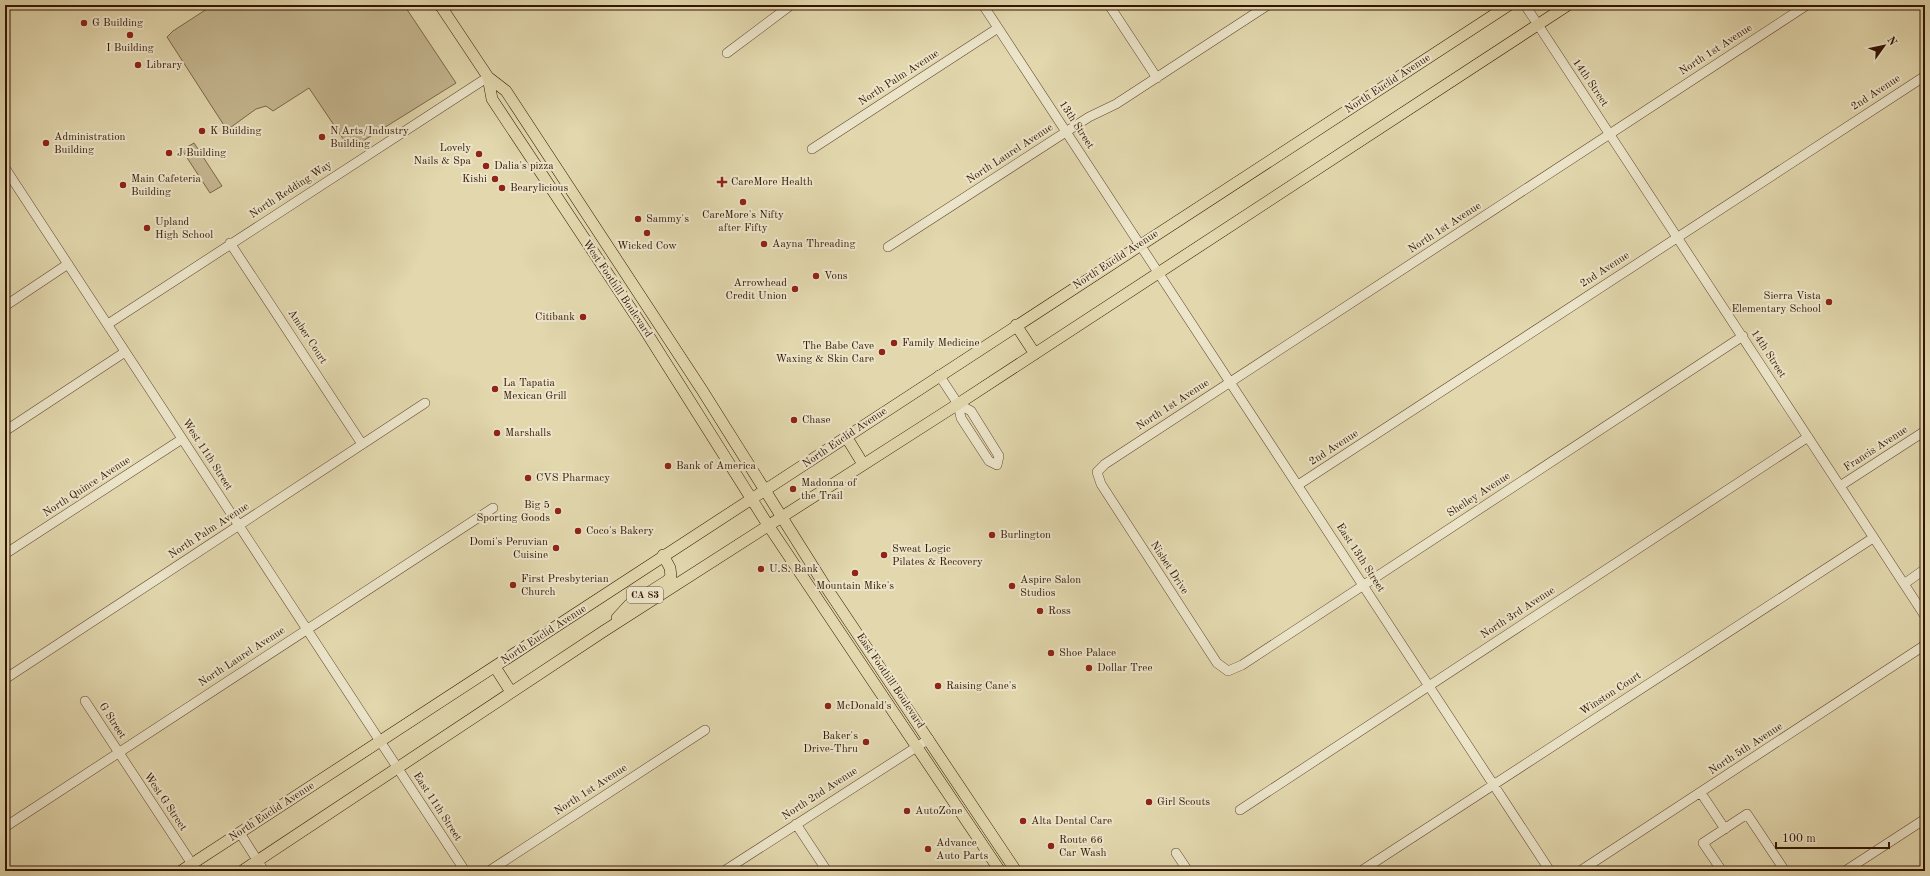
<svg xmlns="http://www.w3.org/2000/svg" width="1930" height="876" font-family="'Old Standard TT',serif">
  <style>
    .green { fill: #c4b690; stroke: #7c6648 }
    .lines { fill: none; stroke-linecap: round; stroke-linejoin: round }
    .minor-casing { stroke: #60462c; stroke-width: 10 }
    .major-casing { stroke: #341501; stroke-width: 12 }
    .minor { stroke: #ece5ca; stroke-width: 9 }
    .major { stroke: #e2d7ad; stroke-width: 11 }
    .poi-dot { fill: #8f2418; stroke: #ece5ca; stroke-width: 1.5 }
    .labels { text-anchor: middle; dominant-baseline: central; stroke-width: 4; stroke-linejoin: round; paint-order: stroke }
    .shield { fill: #ece5ca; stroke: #6b533d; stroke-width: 1 }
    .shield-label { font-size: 10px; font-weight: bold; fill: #341501 }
    .poi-label { font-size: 11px; fill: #341501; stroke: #ece5ca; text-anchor: start }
    .street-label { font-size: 11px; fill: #341501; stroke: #ece5ca }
  </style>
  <rect width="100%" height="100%" fill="#e2d7ad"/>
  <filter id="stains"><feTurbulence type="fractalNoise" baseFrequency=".005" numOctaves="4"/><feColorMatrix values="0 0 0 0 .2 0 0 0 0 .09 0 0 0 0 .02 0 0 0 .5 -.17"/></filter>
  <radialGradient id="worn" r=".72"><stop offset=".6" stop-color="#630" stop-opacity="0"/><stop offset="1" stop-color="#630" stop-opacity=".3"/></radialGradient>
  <path class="green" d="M213 5H404L456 83 350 149 309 88 273 111 266 106 256 109 227 130 167 37 173 31Z
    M194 143 222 186 210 193 182 150Z"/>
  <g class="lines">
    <g class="minor-casing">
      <path id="minor" d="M983 5 1550 871
        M1109 5 1157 78
        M1525 5 1925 616
        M727 53 791 5
        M812 149 998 28
        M5 168 465 871
        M230 243 362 444
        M888 247 1089 117 1116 104 1268 5
        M5 306 68 264
        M108 324 488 77
        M1743 336 1242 665 1228 671 1217 663 1101 484 1097 472 1105 464 1807 5
        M939 375 958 404 961 418 989 461 997 465 999 456 971 411 958 404
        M5 431 125 352
        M1298 485 1925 76
        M1840 486 1925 431
        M5 554 182 439
        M1904 584 1925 569
        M5 679 425 403
        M85 701 192 864
        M1701 793 1725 829
        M1240 810 1808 437
        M796 824 827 871
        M5 827 493 508
        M240 833 264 871
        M1176 853 1188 871
        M489 871 705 730
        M724 871 929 739
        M1361 871 1873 538
        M1580 871 1925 645
        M1722 871 1703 843 1747 814 1785 871
        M1845 871 1925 819"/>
    </g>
    <g class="major-casing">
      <path id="major" d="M440 5 488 77 506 91 702 390 822 581 1016 871
        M488 77 492 99 645 330 768 525 1000 871
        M1016 325 1035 354
        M847 438 863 464
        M617 618 629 605 667 581 671 577 670 568 663 555
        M495 667 511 692
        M181 871 1509 5
        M242 871 604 631 958 404 1568 5"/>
    </g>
    <use href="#minor" class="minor"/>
    <use href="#major" class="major"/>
  </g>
  <g class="poi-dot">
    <circle cx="84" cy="23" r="4"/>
    <circle cx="130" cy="35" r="4"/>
    <circle cx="138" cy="65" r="4"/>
    <circle cx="202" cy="131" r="4"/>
    <circle cx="322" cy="137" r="4"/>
    <circle cx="46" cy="143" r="4"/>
    <circle cx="169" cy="153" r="4"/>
    <circle cx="479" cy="154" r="4"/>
    <circle cx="486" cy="166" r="4"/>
    <circle cx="495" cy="179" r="4"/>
    <path d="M720 176h4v4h4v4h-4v4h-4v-4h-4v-4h4z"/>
    <circle cx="123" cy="185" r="4"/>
    <circle cx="502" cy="188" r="4"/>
    <circle cx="743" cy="202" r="4"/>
    <circle cx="638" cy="219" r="4"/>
    <circle cx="147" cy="228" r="4"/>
    <circle cx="647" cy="233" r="4"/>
    <circle cx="764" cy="244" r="4"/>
    <circle cx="816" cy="276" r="4"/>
    <circle cx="795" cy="289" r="4"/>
    <circle cx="1829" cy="302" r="4"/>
    <circle cx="583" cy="317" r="4"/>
    <circle cx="894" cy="343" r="4"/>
    <circle cx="882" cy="352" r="4"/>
    <circle cx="495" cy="389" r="4"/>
    <circle cx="794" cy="420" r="4"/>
    <circle cx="497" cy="433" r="4"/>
    <circle cx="668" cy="466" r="4"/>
    <circle cx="528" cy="478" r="4"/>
    <circle cx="793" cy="489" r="4"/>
    <circle cx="558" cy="511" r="4"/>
    <circle cx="578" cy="531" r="4"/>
    <circle cx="992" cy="535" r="4"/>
    <circle cx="556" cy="548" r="4"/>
    <circle cx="884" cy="555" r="4"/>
    <circle cx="761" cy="569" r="4"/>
    <circle cx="855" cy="573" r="4"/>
    <circle cx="513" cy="585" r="4"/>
    <circle cx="1012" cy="586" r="4"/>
    <circle cx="1040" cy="611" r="4"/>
    <circle cx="1051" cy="653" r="4"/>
    <circle cx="1089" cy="668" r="4"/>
    <circle cx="938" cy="686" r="4"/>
    <circle cx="828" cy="706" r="4"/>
    <circle cx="866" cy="742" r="4"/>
    <circle cx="1149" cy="802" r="4"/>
    <circle cx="907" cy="811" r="4"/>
    <circle cx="1023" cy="821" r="4"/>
    <circle cx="1051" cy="846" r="4"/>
    <circle cx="928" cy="849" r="4"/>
  </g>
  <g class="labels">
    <rect class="shield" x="627" y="587" width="36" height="16" rx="3"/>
    <g class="shield-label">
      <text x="645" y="595">CA 83</text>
    </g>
    <g class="poi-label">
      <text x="92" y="23">G Building</text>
      <text x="130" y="48" text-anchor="middle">I Building</text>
      <text x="146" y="65">Library</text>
      <text x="210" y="131">K Building</text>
      <text x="330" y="131">N Arts/Industry<tspan x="330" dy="13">Building</tspan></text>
      <text x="54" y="137">Administration<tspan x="54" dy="13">Building</tspan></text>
      <text x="471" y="148" text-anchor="end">Lovely<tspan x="471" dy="13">Nails &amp; Spa</tspan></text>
      <text x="177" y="153">J Building</text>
      <text x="494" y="166">Dalia's pizza</text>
      <text x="131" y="179">Main Cafeteria<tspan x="131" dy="13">Building</tspan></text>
      <text x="487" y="179" text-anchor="end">Kishi</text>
      <text x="731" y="182">CareMore Health</text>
      <text x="510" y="188">Bearylicious</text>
      <text x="743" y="215" text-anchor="middle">CareMore's Nifty<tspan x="743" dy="13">after Fifty</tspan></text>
      <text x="646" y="219">Sammy's</text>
      <text x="155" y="222">Upland<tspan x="155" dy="13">High School</tspan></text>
      <text x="772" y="244">Aayna Threading</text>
      <text x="647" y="246" text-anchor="middle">Wicked Cow</text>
      <text x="824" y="276">Vons</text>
      <text x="787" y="283" text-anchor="end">Arrowhead<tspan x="787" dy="13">Credit Union</tspan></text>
      <text x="1821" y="296" text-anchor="end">Sierra Vista<tspan x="1821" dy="13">Elementary School</tspan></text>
      <text x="575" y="317" text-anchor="end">Citibank</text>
      <text x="902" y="343">Family Medicine</text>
      <text x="874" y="346" text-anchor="end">The Babe Cave<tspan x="874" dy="13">Waxing &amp; Skin Care</tspan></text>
      <text x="503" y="383">La Tapatia<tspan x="503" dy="13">Mexican Grill</tspan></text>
      <text x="802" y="420">Chase</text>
      <text x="505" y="433">Marshalls</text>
      <text x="676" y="466">Bank of America</text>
      <text x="536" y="478">CVS Pharmacy</text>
      <text x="801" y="483">Madonna of<tspan x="801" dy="13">the Trail</tspan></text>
      <text x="550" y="505" text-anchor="end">Big 5<tspan x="550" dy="13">Sporting Goods</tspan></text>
      <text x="586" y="531">Coco's Bakery</text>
      <text x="1000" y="535">Burlington</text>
      <text x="548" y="542" text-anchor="end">Domi's Peruvian<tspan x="548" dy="13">Cuisine</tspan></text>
      <text x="892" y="549">Sweat Logic<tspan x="892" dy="13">Pilates &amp; Recovery</tspan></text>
      <text x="769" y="569">U.S. Bank</text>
      <text x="521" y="579">First Presbyterian<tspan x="521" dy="13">Church</tspan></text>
      <text x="1020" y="580">Aspire Salon<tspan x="1020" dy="13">Studios</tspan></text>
      <text x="855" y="586" text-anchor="middle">Mountain Mike's</text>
      <text x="1048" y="611">Ross</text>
      <text x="1059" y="653">Shoe Palace</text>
      <text x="1097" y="668">Dollar Tree</text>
      <text x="946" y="686">Raising Cane's</text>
      <text x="836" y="706">McDonald's</text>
      <text x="858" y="736" text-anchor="end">Baker's<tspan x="858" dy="13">Drive-Thru</tspan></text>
      <text x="1157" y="802">Girl Scouts</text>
      <text x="915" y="811">AutoZone</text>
      <text x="1031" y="821">Alta Dental Care</text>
      <text x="1059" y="840">Route 66<tspan x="1059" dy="13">Car Wash</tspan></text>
      <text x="936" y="843">Advance<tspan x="936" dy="13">Auto Parts</tspan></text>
    </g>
    <g class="street-label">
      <text transform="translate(1716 50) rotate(-33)">North 1st Avenue</text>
      <text transform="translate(899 78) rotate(-33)">North Palm Avenue</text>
      <text transform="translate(1590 83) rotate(56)">14th Street</text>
      <text transform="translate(1388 84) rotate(-33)">North Euclid Avenue</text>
      <text transform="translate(1876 93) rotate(-33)">2nd Avenue</text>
      <text transform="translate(1076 125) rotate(57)">13th Street</text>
      <text transform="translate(1010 154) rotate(-33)">North Laurel Avenue</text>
      <text transform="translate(291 190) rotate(-33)">North Redding Way</text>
      <text transform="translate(1445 228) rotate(-33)">North 1st Avenue</text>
      <text transform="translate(1116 260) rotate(-33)">North Euclid Avenue</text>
      <text transform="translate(1605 270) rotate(-33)">2nd Avenue</text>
      <text transform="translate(617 289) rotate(56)">West Foothill Boulevard</text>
      <text transform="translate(307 337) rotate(57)">Amber Court</text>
      <text transform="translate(1768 354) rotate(57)">14th Street</text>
      <text transform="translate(1173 405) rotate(-33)">North 1st Avenue</text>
      <text transform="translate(845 438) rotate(-34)">North Euclid Avenue</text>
      <text transform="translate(1334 448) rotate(-33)">2nd Avenue</text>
      <text transform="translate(1876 449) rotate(-33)">Francis Avenue</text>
      <text transform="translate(207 455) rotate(57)">West 11th Street</text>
      <text transform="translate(87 487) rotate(-33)">North Quince Avenue</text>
      <text transform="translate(1479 495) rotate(-33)">Shelley Avenue</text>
      <text transform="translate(209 531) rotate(-33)">North Palm Avenue</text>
      <text transform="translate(1360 558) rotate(57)">East 13th Street</text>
      <text transform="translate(1169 568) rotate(57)">Nisbet Drive</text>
      <text transform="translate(1518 613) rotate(-33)">North 3rd Avenue</text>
      <text transform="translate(544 635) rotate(-33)">North Euclid Avenue</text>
      <text transform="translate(242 657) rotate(-33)">North Laurel Avenue</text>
      <text transform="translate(890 681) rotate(56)">East Foothill Boulevard</text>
      <text transform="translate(1611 694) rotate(-33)">Winston Court</text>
      <text transform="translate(112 721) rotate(57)">G Street</text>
      <text transform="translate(1746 749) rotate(-33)">North 5th Avenue</text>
      <text transform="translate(591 790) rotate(-33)">North 1st Avenue</text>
      <text transform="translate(820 794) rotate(-33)">North 2nd Avenue</text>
      <text transform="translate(165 802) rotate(56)">West G Street</text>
      <text transform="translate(437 807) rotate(57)">East 11th Street</text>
      <text transform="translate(272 812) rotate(-33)">North Euclid Avenue</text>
    </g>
  </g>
  <rect width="1930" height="876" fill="none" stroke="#e2d7ad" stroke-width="20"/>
  <rect x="6" y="6" width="1918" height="864" fill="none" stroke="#341501" stroke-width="2"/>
  <rect x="10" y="10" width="1910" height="856" fill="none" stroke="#341501"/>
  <g transform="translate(1884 46) rotate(57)" stroke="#ece5ca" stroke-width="3" paint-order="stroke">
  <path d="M0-3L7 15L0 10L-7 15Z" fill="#341501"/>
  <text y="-6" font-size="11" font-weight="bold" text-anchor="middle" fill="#341501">N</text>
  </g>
  <path d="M1776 842v6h113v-6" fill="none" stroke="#341501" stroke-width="2"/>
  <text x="1782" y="842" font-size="12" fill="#341501" stroke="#ece5ca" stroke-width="3" paint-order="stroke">100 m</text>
  <rect width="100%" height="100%" filter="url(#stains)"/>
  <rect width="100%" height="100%" fill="url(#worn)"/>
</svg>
